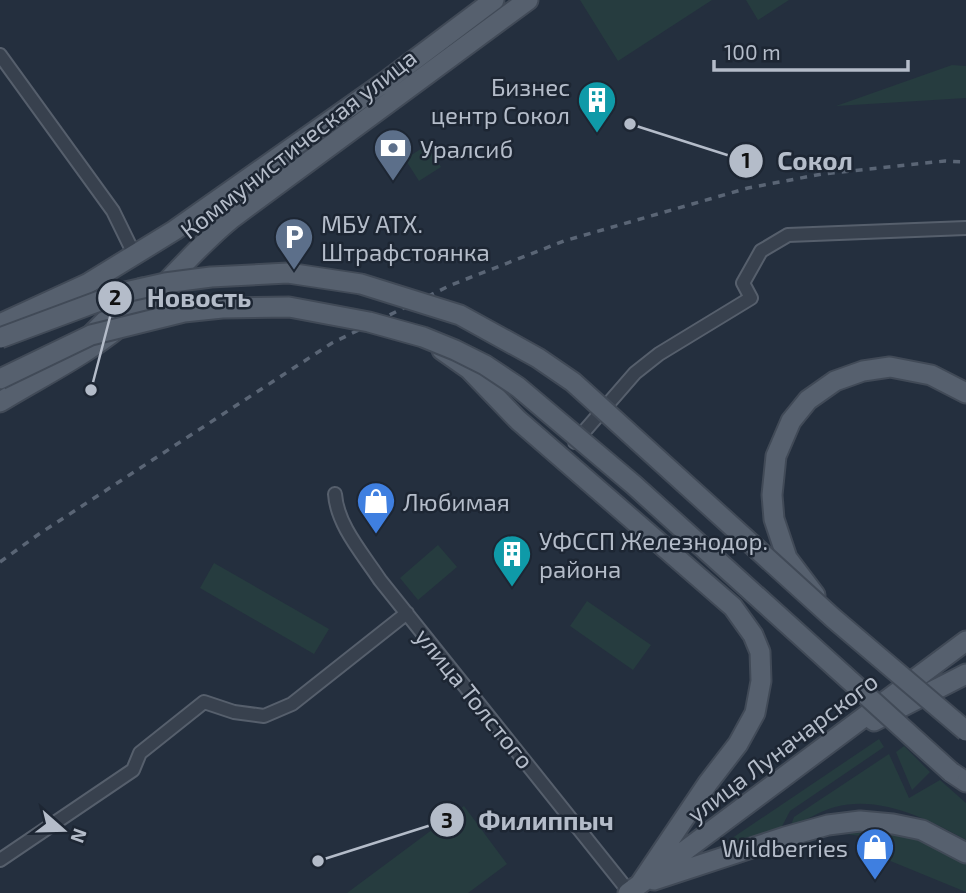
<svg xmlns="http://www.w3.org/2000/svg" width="966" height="893" font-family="'Exo 2',sans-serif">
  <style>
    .green { fill: #263c3f }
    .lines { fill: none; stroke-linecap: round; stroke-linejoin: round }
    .minor-casing { stroke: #565f6c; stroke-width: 16 }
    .primary-casing { stroke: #414a57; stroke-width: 23 }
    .minor { stroke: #38414e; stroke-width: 12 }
    .primary { stroke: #56606e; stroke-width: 19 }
    .rail { stroke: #5a6575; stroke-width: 3.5; stroke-dasharray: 7 7; stroke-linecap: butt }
    .primary-bridge-casing { stroke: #414a57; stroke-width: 23; stroke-linecap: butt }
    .primary-bridge { stroke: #56606e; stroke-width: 19 }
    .labels { text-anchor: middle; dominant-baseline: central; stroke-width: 5; stroke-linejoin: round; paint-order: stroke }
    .poi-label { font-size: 24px; fill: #b4bcc9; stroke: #1d2633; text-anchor: start }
    .street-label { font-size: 24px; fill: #b4bcc9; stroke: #1d2633 }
    .leader { fill: none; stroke: #b4bcc9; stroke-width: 2.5 }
    .callout-dot { fill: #b4bcc9; stroke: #1d2633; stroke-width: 2.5 }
    .mark-label { font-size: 21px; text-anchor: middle; font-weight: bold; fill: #111 }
    .callout-label { font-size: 26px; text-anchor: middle; font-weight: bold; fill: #b4bcc9; stroke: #1d2633; stroke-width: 5; stroke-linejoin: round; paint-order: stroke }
  </style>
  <rect width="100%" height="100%" fill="#242f3e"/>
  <path class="green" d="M580 0H712L618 61Z
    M746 0H789L758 20Z
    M952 65 966 66V98L836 106Z
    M427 145 441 167 419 181 405 159Z
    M438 545 457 567 418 600 400 578Z
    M214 563 329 629 314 654 200 588Z
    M587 601 651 645 633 670 570 626Z
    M879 739 884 747 790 811 779 832 717 853 716 849Z
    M904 746 930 772 912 790 896 752Z
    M889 754 909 798 940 780 966 803V840C928 819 880 795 835 807 820 811 804 821 790 828L794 817Z
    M464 806 507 864 468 893H347Z
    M841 828 909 835 966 864V892L888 860 861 836 838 833Z"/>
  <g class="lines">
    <g class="minor-casing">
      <path id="minor" d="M0 55 113 211 135 256
        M575 442 635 373 659 354 751 298 743 283 761 251 788 235 966 228
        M335 494C337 525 363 554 380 580L630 893
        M0 860 133 770 140 753 204 702 234 712 264 716 292 704 407 613"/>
    </g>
    <g class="primary-casing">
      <path id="primary" d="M0 324 87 284 175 230 385 82 494 0
        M90 336 124 302 142 288
        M442 350 469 369 518 420 733 607 753 635 760 652 761 681 755 713 738 744 708 783 640 884
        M0 402C44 375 93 352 131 317 166 286 194 249 231 219L528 0
        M815 595 787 558 774 519 772 495 776 456 791 421 808 400 835 381 863 371 890 367 931 375 966 393
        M874 721 966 674
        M951 772 966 782
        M654 880 785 837 828 825 860 821 893 824 922 830 966 853
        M628 893 966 641"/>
    </g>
    <use href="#minor" class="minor"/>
    <use href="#primary" class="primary"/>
    <path class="rail" d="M0 562 39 534 332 343 451 285 564 241 748 188 822 174 945 161 966 162"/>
    <g class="primary-bridge-casing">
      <path id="primary-bridge" d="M0 338 121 293 165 283 211 277 288 273 361 284 460 315 538 358 573 382 833 618 966 731
        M0 379 91 335 184 312 222 308 289 307 369 322 423 337 455 350 485 365 518 387 634 485 951 772"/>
    </g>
    <use href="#primary-bridge" class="primary-bridge"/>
  </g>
  <defs>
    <g id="building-pin" transform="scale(2.0125)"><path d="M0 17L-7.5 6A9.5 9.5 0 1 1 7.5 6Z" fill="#0f9aa8" stroke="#1d2633"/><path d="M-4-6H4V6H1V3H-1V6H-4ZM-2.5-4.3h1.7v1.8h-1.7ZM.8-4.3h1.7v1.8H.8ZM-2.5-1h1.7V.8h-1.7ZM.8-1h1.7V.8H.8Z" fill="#fff"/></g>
    <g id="bank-pin" transform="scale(2.0125)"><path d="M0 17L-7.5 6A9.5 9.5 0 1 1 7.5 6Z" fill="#5c6f8a" stroke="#1d2633"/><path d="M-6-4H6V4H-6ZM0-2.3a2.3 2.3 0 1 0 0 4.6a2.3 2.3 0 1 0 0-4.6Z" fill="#fff"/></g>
    <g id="parking-pin" transform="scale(2.0125)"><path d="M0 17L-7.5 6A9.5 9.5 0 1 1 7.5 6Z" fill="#5c6f8a" stroke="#1d2633"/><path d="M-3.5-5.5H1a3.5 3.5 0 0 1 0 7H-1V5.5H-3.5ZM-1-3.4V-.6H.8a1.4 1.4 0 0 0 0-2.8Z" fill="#fff"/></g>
    <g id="shop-pin" transform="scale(2.0125)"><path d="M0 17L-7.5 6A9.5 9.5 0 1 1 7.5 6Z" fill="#3f7fe0" stroke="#1d2633"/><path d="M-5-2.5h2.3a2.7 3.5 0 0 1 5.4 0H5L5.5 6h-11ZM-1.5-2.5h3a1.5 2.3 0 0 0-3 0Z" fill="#fff"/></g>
  </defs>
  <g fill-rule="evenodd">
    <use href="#building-pin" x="597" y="100"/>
    <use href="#bank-pin" x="393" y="148"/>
    <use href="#parking-pin" x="294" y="237"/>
    <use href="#shop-pin" x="376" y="501"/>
    <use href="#building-pin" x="512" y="554"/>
    <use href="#shop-pin" x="875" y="847"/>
  </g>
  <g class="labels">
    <g class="poi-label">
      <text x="570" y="86" text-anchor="end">Бизнес<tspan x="570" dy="28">центр Сокол</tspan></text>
      <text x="420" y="148">Уралсиб</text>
      <text x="321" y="223">МБУ АТХ.<tspan x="321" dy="28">Штрафстоянка</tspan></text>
      <text x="403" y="501">Любимая</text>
      <text x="539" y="540">УФССП Железнодор.<tspan x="539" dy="28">района</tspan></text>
      <text x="848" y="847" text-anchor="end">Wildberries</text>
    </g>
    <g class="street-label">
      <text transform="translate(298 143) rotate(-38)">Коммунистическая улица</text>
      <text transform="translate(475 698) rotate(51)">улица Толстого</text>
      <text transform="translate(782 747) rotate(-37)">улица Луначарского</text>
    </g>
  </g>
  <path class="leader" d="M630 124L746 161M91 390L115 298M318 861L447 820"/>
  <g class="callout-dot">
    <circle cx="630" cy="124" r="7"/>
    <circle cx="91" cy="390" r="7"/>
    <circle cx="318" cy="861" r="7"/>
    <circle cx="746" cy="161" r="18"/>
    <circle cx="115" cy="298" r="18"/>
    <circle cx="447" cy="820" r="18"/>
  </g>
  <g class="mark-label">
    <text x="746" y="168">1</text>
    <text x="115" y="305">2</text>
    <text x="447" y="828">3</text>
  </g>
  <g class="callout-label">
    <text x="815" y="170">Сокол</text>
    <text x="199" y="307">Новость</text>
    <text x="546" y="830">Филиппыч</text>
  </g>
  <g transform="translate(63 830) rotate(110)" stroke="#1d2633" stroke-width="5" paint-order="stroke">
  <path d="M0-5L12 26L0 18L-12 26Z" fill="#b4bcc9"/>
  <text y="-10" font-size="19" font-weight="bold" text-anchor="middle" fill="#b4bcc9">N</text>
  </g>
  <path d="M714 60v10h194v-10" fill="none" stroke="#b4bcc9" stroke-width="3.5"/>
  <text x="724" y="60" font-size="21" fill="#b4bcc9" stroke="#1d2633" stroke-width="5" paint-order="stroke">100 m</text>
</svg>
